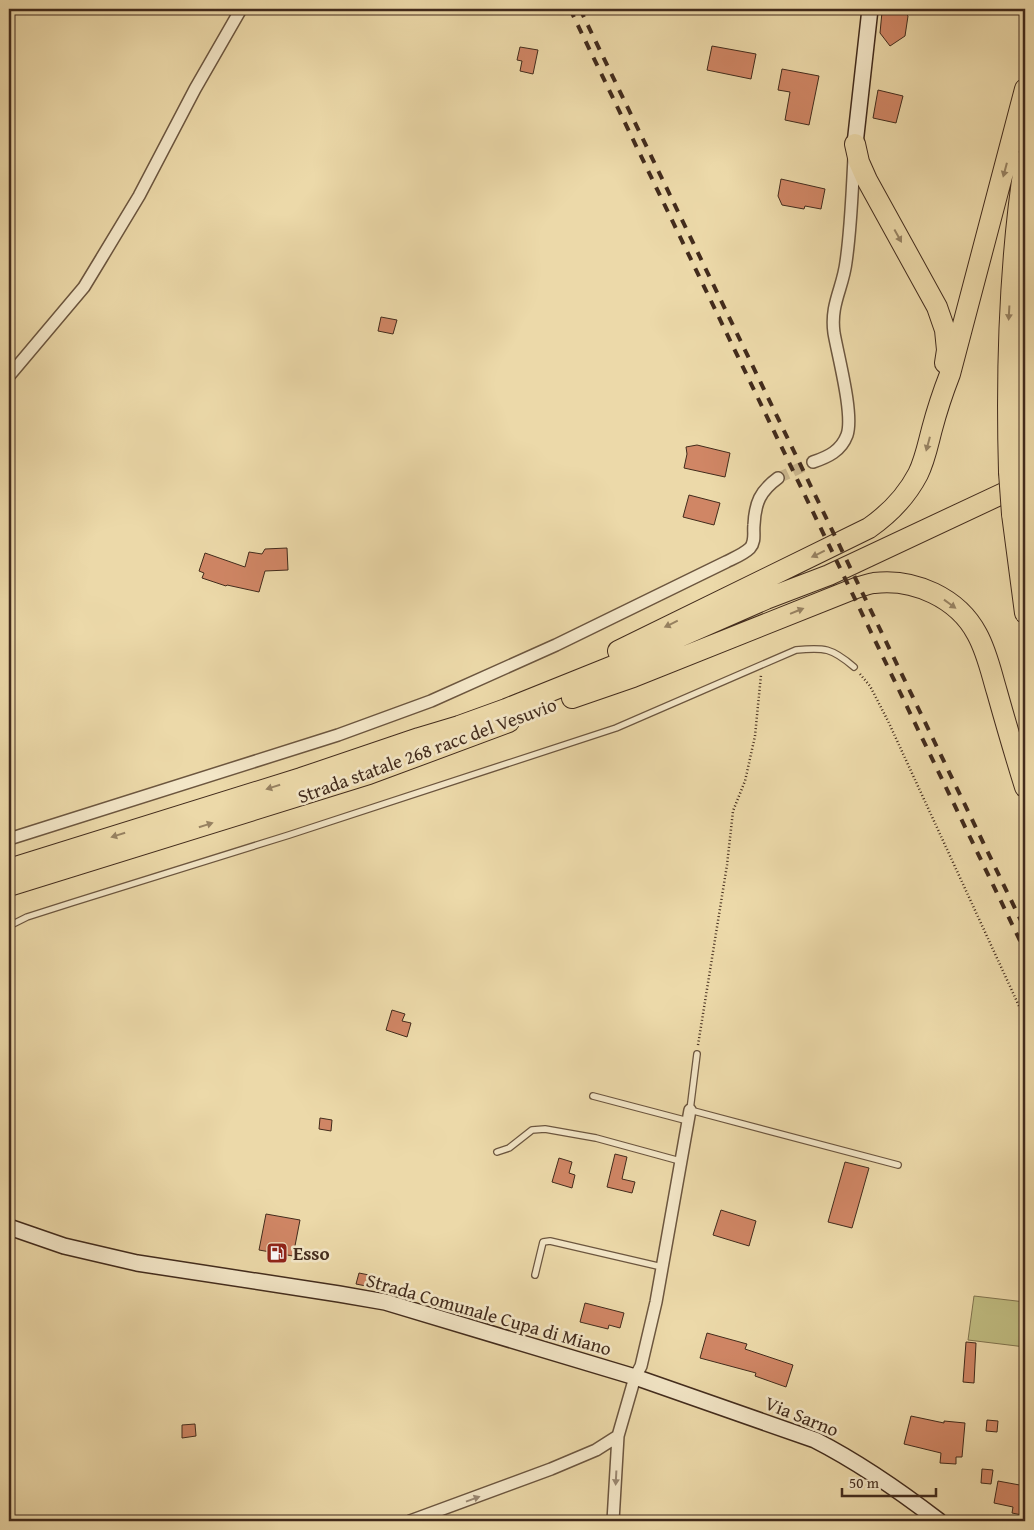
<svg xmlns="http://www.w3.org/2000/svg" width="1034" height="1530" font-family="'Gentium Book Plus',serif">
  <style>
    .green { fill: #c0bd82; stroke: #81744f }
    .building { fill: #d08665; stroke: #422b1c }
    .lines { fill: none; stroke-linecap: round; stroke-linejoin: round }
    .street-tunnel { stroke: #cab68d; stroke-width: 11; stroke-dasharray: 11 5.5; stroke-linecap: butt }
    .lane-casing { stroke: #6c563f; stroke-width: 8 }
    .street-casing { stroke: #6c563f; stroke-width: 14 }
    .secondary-casing { stroke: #422b1c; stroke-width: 18 }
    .highway-casing { stroke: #422b1c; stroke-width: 22 }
    .path { stroke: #422b1c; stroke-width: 2.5; stroke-dasharray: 1 2.5; stroke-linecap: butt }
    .lane { stroke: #f3e6c7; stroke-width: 5.5 }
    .street { stroke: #f3e6c7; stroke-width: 11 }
    .secondary { stroke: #f3e6c7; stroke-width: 15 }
    .highway { stroke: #ecd9a9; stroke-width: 20 }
    .rail { stroke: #422b1c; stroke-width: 4; stroke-dasharray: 9 9; stroke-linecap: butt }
    .highway-bridge-casing { stroke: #422b1c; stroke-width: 22; stroke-linecap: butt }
    .highway-bridge { stroke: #ecd9a9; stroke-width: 20 }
    .oneway { fill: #978262 }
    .oneway2 { fill: #9a8872 }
    .labels { text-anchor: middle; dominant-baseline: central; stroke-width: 5; stroke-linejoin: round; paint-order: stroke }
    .street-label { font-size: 19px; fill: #422b1c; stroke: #f3e6c7 }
    .poi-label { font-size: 19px; font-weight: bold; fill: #422b1c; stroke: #f3e6c7; text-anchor: start }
  </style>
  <rect width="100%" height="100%" fill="#ecd9a9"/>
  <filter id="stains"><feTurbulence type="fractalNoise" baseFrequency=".004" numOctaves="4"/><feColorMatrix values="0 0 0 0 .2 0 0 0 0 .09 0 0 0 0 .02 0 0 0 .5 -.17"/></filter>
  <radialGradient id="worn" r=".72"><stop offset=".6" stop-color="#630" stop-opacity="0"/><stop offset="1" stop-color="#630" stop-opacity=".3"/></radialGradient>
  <path class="green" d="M974 1296 1025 1302V1347L968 1340Z"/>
  <path class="building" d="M889 9H902L908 16 905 36 890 46 880 33 882 12Z
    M712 46 756 54 751 79 707 70Z
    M520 47 538 50 533 74 520 71 522 61 517 60Z
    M782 69 819 76 809 125 785 120 790 92 778 90Z
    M878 90 903 96 896 123 873 118Z
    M781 179 825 189 821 209 805 206 804 209 782 205 778 196Z
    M381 317 397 320 393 334 378 331Z
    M697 445 730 453 725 477 684 468 687 454 686 447Z
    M689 495 720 503 714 525 683 517Z
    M287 548 288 570 265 571 259 592 227 585 226 586 202 578 204 573 199 571 205 553 245 567 249 552 262 554 265 549Z
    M392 1010 405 1014 402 1021 411 1023 407 1037 386 1030Z
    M320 1118 332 1120 331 1131 319 1129Z
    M615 1154 627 1157 622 1179 635 1182 632 1193 607 1187Z
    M559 1158 572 1162 569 1173 575 1175 572 1188 552 1182Z
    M845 1162 869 1168 852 1228 828 1222Z
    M721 1210 756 1221 749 1246 713 1235Z
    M266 1214 300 1220 293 1256 259 1250Z
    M359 1273 374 1276 371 1287 356 1284Z
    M585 1303 624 1313 620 1328 609 1325 608 1329 580 1322Z
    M707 1333 747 1344 745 1349 793 1365 786 1387 755 1376 756 1373 700 1358Z
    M966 1342 976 1343 974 1383 963 1382Z
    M911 1416 944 1423V1421L965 1423 962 1457H956V1464L940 1463 941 1453 904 1444Z
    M987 1420 998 1421 997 1432 986 1431Z
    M195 1424 196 1436 182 1438V1425Z
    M982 1469 993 1470 991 1484 981 1483Z
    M998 1481 1025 1486V1499L1022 1515 1012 1513 1013 1507 994 1503Z"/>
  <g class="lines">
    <path class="street-tunnel" d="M778 478 813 462"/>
    <g class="lane-casing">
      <path id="lane" d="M9 926 27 917 71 903 289 835 616 728 796 650C824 647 832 648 854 667
        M697 1054 690 1110 898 1165
        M593 1096 688 1121
        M497 1152 509 1148 532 1130 545 1129 596 1138 680 1161
        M535 1275 543 1242 550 1241 662 1267"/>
    </g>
    <g class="street-casing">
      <path id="street" d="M9 376 84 287 101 259 139 196 195 89 241 9
        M813 462C828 457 841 451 847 435 854 415 838 356 834 333 830 304 843 288 846 262 851 228 852 193 854 158
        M9 839 338 735 431 701 556 645 726 562C734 558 744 554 750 548 756 541 753 533 754 525 755 503 760 491 778 478
        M410 1521 551 1469 596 1450 618 1436
        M613 1521 618 1436 635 1377 641 1366 656 1302 690 1110"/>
    </g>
    <g class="secondary-casing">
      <path id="secondary" d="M855 144 870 9
        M9 1227 64 1246 137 1263 339 1294 385 1302 635 1377 815 1440C858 1462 900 1491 939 1521"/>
    </g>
    <g class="highway-casing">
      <path id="highway" d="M855 144 859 162 867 180 937 307 945 330 947 350 945 363
        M1025 316 1023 412 1025 467
        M1009 472C1006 367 1009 264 1025 160
        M1012 514 1025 613
        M618 651 869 528C889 514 906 497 918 474 925 460 928 444 932 429 937 410 943 392 950 374L1025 89
        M572 698 633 677 856 588C862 586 868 584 874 583 914 578 958 598 977 634 987 652 991 672 997 692 1006 724 1015 755 1025 787
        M9 869 301 778 419 738 459 726 506 709 613 666 766 599 829 575 1025 483
        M9 886 369 774 509 722"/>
    </g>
    <path class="path" d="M860 674 870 686 888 721 1025 1019
      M698 1045 727 865 733 811 745 781 755 736 761 675"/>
    <use href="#lane" class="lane"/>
    <use href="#street" class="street"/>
    <use href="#secondary" class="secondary"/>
    <use href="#highway" class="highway"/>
    <path class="rail" d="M570 9 1025 951
      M580 9 1025 929"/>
    <g class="highway-bridge-casing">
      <path id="highway-bridge" d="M1009 472 1012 514"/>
    </g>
    <use href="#highway-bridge" class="highway-bridge"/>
  </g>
  <defs><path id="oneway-solid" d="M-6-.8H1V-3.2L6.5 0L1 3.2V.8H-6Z" transform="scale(1.25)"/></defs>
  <g class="oneway">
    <use href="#oneway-solid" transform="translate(1005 170) rotate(105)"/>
    <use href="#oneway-solid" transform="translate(898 236) rotate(61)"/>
    <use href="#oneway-solid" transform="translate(1009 313) rotate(93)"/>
    <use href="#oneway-solid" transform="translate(928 444) rotate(105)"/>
    <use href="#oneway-solid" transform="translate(818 554) rotate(154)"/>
    <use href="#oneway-solid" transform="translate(950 604) rotate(36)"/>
    <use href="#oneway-solid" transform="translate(797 611) rotate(-22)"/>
    <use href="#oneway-solid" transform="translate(671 624) rotate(154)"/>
    <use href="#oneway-solid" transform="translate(273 787) rotate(163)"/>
    <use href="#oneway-solid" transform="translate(206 825) rotate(-18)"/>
    <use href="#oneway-solid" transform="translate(118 835) rotate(163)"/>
  </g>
  <g class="oneway2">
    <use href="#oneway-solid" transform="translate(616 1478) rotate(93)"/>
    <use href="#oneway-solid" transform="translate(473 1499) rotate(-20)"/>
  </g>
  <defs>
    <g id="fuel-square" transform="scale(1.125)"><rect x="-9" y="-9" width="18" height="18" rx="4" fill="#8f2418" stroke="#f3e6c7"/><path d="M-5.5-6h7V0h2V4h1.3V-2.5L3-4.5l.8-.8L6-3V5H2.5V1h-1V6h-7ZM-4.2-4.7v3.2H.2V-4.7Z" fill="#fff"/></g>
  </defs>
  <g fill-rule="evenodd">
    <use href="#fuel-square" x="277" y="1253"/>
  </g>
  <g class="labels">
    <g class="street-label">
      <text transform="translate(427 750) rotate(-20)">Strada statale 268 racc del Vesuvio</text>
      <text transform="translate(489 1314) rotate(16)">Strada Comunale Cupa di Miano</text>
      <text transform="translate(802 1416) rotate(22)">Via Sarno</text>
    </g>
    <g class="poi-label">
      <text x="293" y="1253">Esso</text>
    </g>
  </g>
  <rect width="1034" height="1530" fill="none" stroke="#ecd9a9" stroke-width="30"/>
  <rect x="10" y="10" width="1014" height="1510" fill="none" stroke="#422b1c" stroke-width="2.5"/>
  <rect x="15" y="15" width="1004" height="1500" fill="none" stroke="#422b1c"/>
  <path d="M842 1488v8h94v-8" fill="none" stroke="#422b1c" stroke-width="2.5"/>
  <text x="849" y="1488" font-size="15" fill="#422b1c" stroke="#f3e6c7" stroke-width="4" paint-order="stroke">50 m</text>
  <rect width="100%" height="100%" filter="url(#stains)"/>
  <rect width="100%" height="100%" fill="url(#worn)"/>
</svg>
